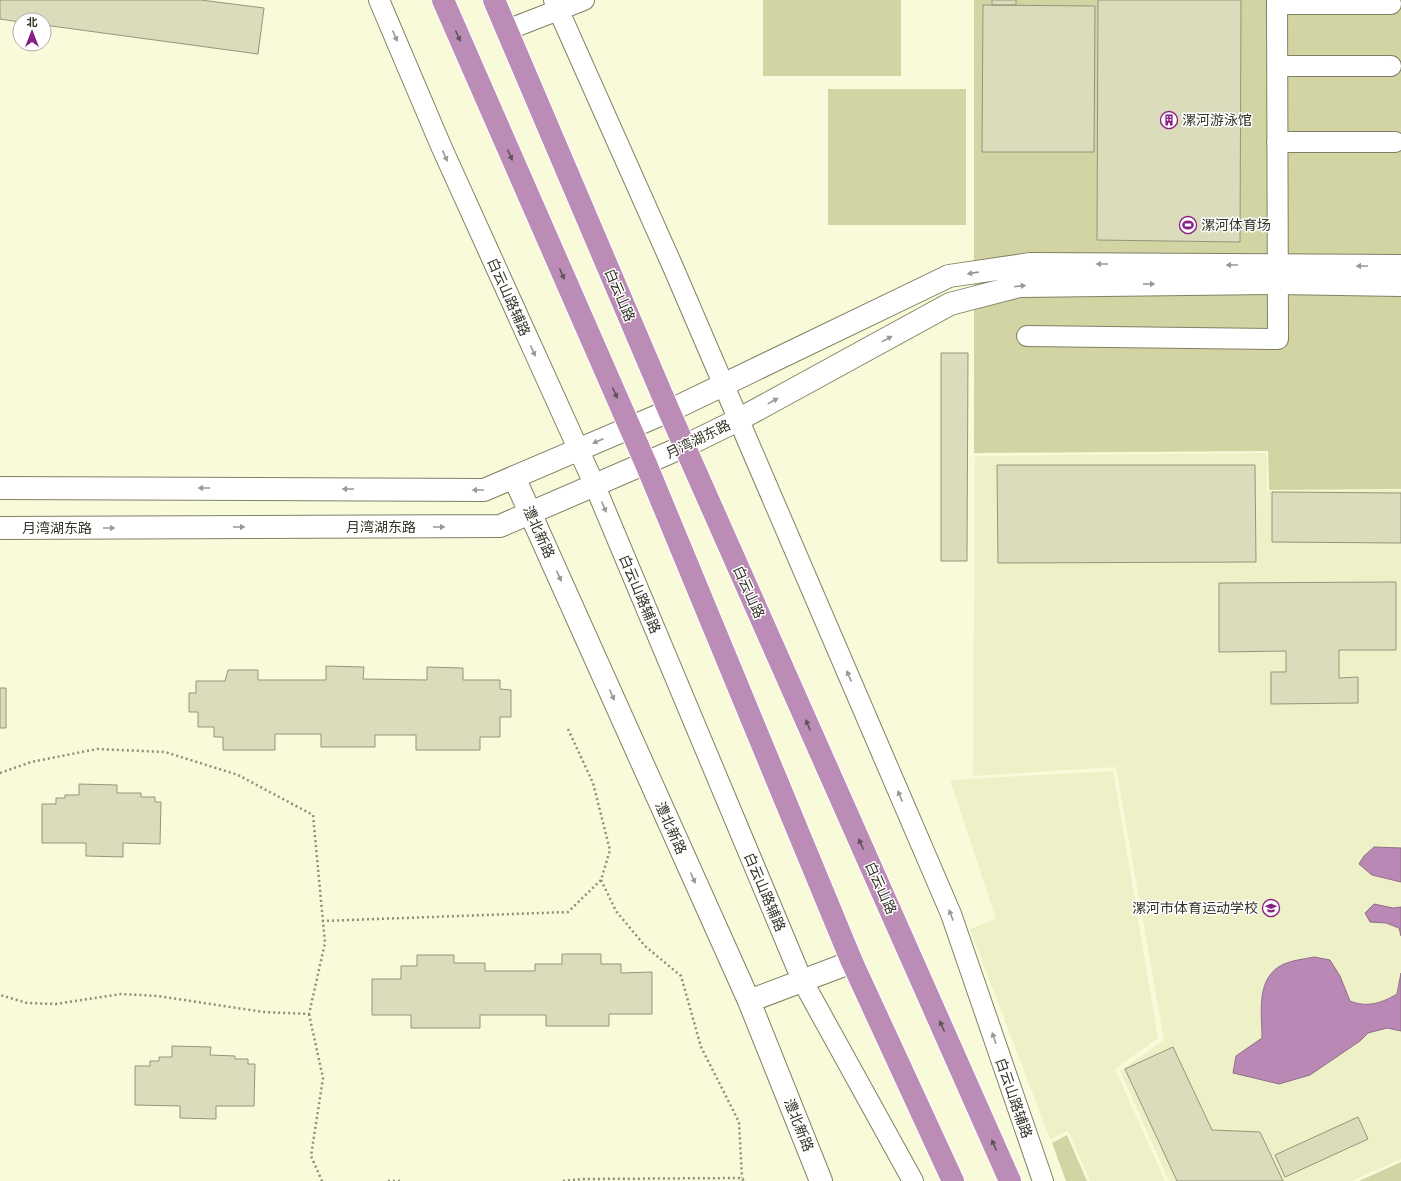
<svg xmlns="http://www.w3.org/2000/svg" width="1401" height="1181" font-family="'IBM Plex Serif','Noto Sans SC',serif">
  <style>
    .built { fill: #eef0c7 }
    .green { fill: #d2d4a3 }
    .water { fill: #b988b5; stroke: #916e8a }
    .building { fill: #dadcbb; stroke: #959678 }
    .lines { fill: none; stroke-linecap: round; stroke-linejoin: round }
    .minor-casing { stroke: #808164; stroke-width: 22 }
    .tertiary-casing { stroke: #808164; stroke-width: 24 }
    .trunk-casing { stroke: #fff; stroke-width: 24 }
    .path { stroke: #8d8e78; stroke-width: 2.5; stroke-dasharray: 2 3; stroke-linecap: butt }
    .minor { stroke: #fff; stroke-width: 20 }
    .tertiary { stroke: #fff; stroke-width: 22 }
    .trunk { stroke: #ba8cb6; stroke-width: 22 }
    .oneway { fill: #999993 }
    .oneway2 { fill: #625259 }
    .labels { text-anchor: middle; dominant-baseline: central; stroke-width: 3; stroke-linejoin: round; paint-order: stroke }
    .poi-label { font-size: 14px; fill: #333327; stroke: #fff; text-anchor: start }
    .street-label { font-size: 14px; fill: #333327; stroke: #fff }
  </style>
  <rect width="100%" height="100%" fill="#f8fad9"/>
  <path class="built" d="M1267 453V491L1401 490V1159L1352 1181H1169L1120 1071 1164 1040 1116 767 973 776 975 456Z
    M1113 771 1158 1038 1115 1069 1165 1181H1090L1068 1131 1050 1139 970 929 996 919 950 780Z"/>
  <path class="green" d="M763 0H901V76H763Z
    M974 0H1401V489L1269 490 1268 451 974 453Z
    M828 89H966V225H828Z
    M1067 1135 1087 1181H1066L1052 1143Z
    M1401 1162V1181H1359Z"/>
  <path class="water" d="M1374 847 1401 848V882L1372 875 1359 864 1364 856Z
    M1374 904 1393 908 1401 907V936L1399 928 1386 923 1370 922 1365 913Z
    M1314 957 1330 960 1340 976 1350 1001C1367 1008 1382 1003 1397 994L1401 973V1031L1387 1028 1368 1033 1360 1041 1310 1075 1279 1084 1233 1073 1236 1056 1262 1038C1262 1013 1255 977 1284 964 1293 960 1305 959 1314 957Z"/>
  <path class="building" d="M0 0H201L264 8 258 54 44 25V20H20V22L0 19Z
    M992 0H1016V5H992Z
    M1098 0H1241L1240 242 1097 240Z
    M983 5 1095 6 1094 152H982Z
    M941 353H968L967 561H941Z
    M997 465H1255L1256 562 998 563Z
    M1272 492 1401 493V543L1272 542Z
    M1396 582V650H1339V678L1358 677V703L1271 704V672H1286V651L1219 652V583Z
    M326 666 364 667 363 679 427 680V667L463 668V680H500V689L511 690V717H500V737H480V750H416V735H375V747H321V734H275V750H223V737H214V727H198V712H189V693H196V681H225L228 670H258V680H326Z
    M0 688H6V728H0Z
    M79 784 117 785V793H141V797H155V802H161L160 844 123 843V857L86 856V843H42V804H56V798H65V795H79Z
    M562 954H601V964H621V973L652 972V1014H609V1026H546V1015H480V1028H411V1015H372V979H401V966H417V955H454V963H485V971H535V964H562Z
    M172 1046 211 1047 210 1055 235 1056V1059H248V1064H255L254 1106H216V1119L180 1118V1106L135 1105V1066H150V1061H159V1057H172Z
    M1173 1047 1212 1130 1260 1132 1283 1181H1177L1125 1069Z
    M1358 1117 1368 1139 1285 1177 1275 1155Z"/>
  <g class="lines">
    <g class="minor-casing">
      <path id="minor" d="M379 0 441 146 595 486 802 980 913 1181
        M554 0 673 267 951 914 1043 1181
        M1277 4H1391
        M507 30 584 0
        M1277 66H1391
        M1277 142H1395
        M1027 336 1278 339 1277 0"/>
    </g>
    <g class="tertiary-casing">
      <path id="tertiary" d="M514 477 749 1001 821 1181
        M0 488 484 490 669 411 949 276 1030 264 1401 266
        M0 528 500 526 685 446 738 420 950 304 1019 286 1278 283 1401 285
        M749 1001 852 962"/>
    </g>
    <g class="trunk-casing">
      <path id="trunk" d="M443 0 646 464 852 962 953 1181
        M494 0 669 411 1010 1181"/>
    </g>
    <path class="path" d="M0 773 31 762 97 749 165 752 238 775 313 815 325 943 309 1014 264 1012 158 996 121 994 56 1004 27 1003 0 995
      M601 880 616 911 645 946 681 976 701 1047 739 1122 742 1178
      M322 921 568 912 601 880 610 850 593 783 568 729
      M309 1014 323 1078 311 1156 322 1181
      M388 1181H403
      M563 1181 584 1179 742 1178 744 1181"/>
    <use href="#minor" class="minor"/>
    <use href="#tertiary" class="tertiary"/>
    <use href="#trunk" class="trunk"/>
  </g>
  <defs><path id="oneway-solid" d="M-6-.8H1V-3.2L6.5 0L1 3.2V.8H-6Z"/></defs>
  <g class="oneway">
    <use href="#oneway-solid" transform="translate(395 36) rotate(67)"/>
    <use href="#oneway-solid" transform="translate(445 156) rotate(66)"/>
    <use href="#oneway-solid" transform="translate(1102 264) rotate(-180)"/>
    <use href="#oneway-solid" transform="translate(1232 265) rotate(-180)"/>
    <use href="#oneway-solid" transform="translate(1362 266) rotate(-180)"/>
    <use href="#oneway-solid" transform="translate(973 273) rotate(172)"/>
    <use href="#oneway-solid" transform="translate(1149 284) rotate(-1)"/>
    <use href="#oneway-solid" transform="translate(1020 286) rotate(-7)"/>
    <use href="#oneway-solid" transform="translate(887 339) rotate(-29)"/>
    <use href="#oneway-solid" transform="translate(533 351) rotate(66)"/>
    <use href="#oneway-solid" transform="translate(773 401) rotate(-29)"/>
    <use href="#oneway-solid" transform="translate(598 441) rotate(157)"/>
    <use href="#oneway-solid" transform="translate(204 488) rotate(-180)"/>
    <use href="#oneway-solid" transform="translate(348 489) rotate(-180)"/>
    <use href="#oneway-solid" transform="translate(478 490) rotate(-180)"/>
    <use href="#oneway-solid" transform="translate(604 507) rotate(67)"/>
    <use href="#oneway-solid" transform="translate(239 527)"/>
    <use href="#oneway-solid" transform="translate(439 527)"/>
    <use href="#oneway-solid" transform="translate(109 528)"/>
    <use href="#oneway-solid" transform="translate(559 576) rotate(66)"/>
    <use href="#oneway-solid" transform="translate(849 676) rotate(-113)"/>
    <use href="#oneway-solid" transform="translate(612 695) rotate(66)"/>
    <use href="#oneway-solid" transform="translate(900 796) rotate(-113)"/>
    <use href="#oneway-solid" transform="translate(693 878) rotate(66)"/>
    <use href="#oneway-solid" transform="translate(951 915) rotate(-111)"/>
    <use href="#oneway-solid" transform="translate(994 1038) rotate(-109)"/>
  </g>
  <g class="oneway2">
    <use href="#oneway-solid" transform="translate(458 36) rotate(66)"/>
    <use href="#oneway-solid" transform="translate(510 155) rotate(66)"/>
    <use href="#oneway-solid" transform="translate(562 274) rotate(66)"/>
    <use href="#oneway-solid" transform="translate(615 393) rotate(66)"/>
    <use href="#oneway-solid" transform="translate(808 725) rotate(-114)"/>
    <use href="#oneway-solid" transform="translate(861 844) rotate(-114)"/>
    <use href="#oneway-solid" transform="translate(942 1026) rotate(-114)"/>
    <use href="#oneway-solid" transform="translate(994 1145) rotate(-114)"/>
  </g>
  <defs>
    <g id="building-ring" transform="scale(0.9)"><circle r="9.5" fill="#fff" stroke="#881f85" stroke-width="1.5"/><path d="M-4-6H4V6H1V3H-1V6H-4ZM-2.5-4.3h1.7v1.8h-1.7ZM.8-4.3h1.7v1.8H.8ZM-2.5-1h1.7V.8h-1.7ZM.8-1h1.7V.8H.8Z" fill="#881f85"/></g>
    <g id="stadium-ring" transform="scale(0.9)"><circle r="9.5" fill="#fff" stroke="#881f85" stroke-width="1.5"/><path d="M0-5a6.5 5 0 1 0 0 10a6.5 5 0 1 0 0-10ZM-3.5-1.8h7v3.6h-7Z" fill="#881f85"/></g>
    <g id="school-ring" transform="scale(0.9)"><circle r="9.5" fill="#fff" stroke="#881f85" stroke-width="1.5"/><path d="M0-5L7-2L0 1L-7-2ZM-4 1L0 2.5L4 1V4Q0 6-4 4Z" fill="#881f85"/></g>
  </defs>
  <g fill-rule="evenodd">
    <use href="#building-ring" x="1169" y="120"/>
    <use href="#stadium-ring" x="1188" y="225"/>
    <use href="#school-ring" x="1271" y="908"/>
  </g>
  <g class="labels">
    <g class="poi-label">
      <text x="1182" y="120">漯河游泳馆</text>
      <text x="1201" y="225">漯河体育场</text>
      <text x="1258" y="908" text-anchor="end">漯河市体育运动学校</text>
    </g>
    <g class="street-label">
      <text transform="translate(620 295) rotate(67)">白云山路</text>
      <text transform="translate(509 297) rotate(66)">白云山路辅路</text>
      <text transform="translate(698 439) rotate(-26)">月湾湖东路</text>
      <text x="381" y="527">月湾湖东路</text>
      <text x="57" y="528">月湾湖东路</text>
      <text transform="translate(539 532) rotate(66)">澧北新路</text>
      <text transform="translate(749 592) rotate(66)">白云山路</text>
      <text transform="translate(640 594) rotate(67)">白云山路辅路</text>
      <text transform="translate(671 828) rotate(66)">澧北新路</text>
      <text transform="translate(881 888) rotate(66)">白云山路</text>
      <text transform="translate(765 892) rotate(67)">白云山路辅路</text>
      <text transform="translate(1014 1098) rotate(71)">白云山路辅路</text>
      <text transform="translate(799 1125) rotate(68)">澧北新路</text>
    </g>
  </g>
  <g transform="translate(32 32)"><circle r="19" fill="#ffffff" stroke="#adada9"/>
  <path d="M0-3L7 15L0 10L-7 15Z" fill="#881f85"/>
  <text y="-6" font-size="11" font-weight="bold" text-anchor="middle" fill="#333327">北</text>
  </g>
</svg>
